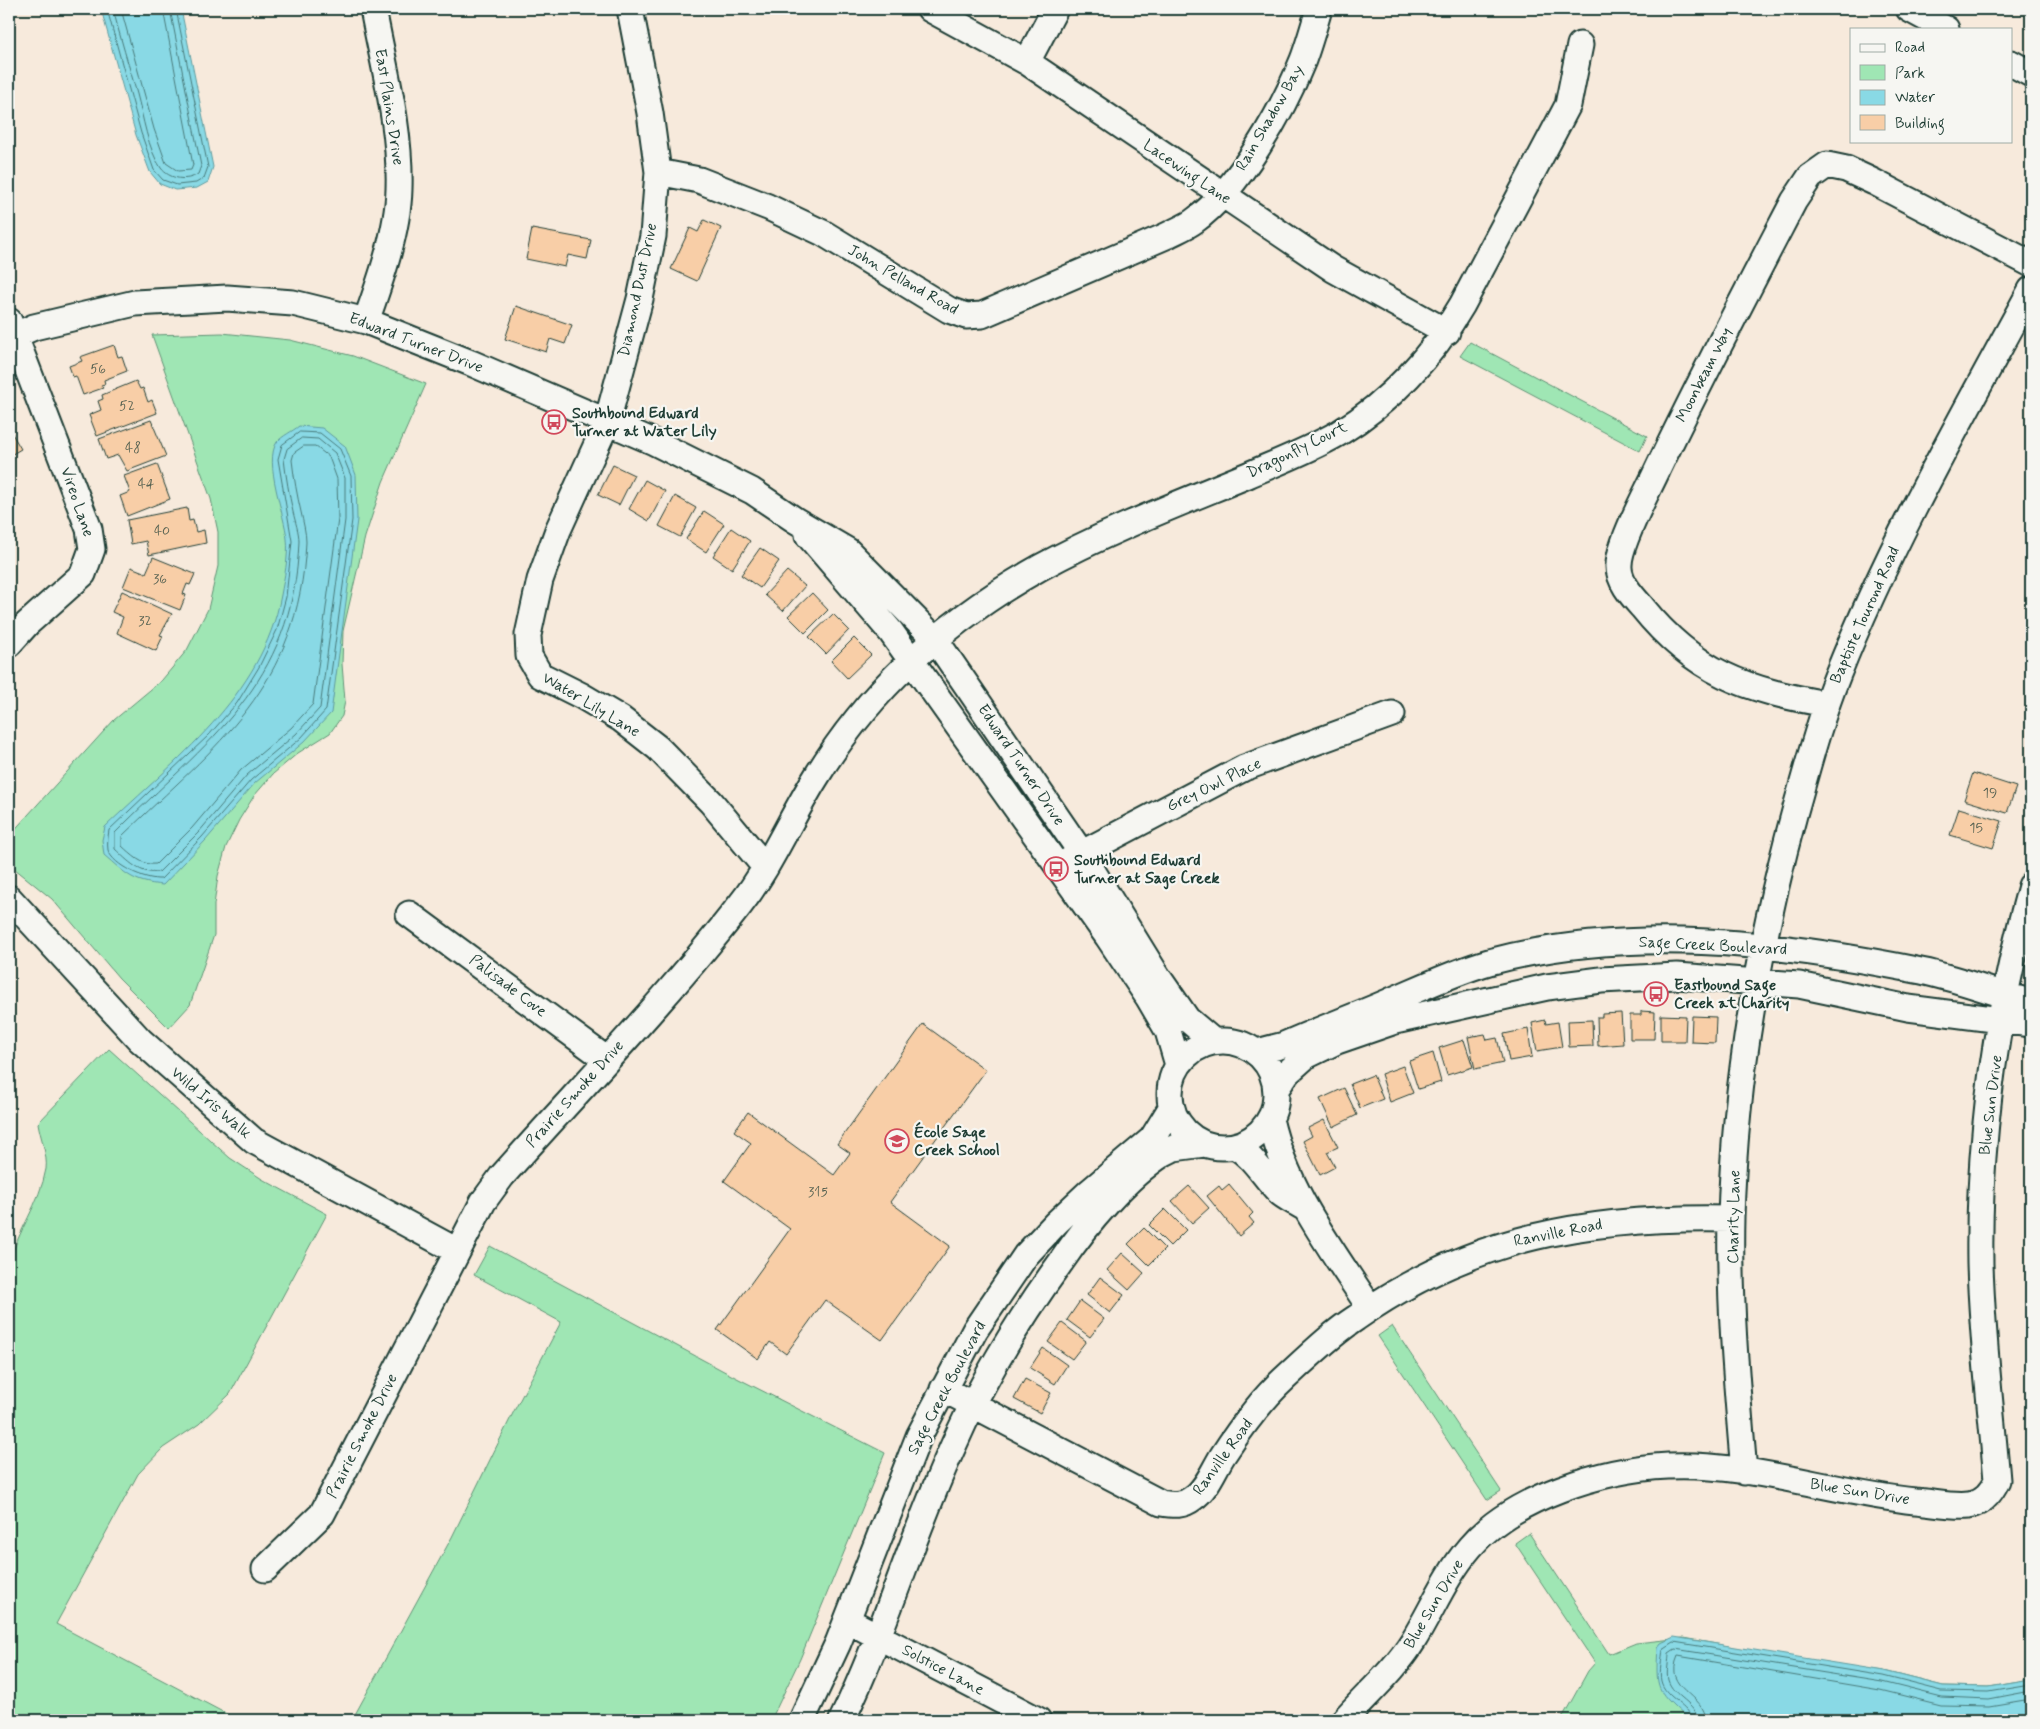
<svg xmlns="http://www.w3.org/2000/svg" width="2040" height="1729" font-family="Mynerve,sans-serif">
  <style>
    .green { fill: #9fe6b4; stroke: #5f9274 }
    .water { fill: #89d9e5; stroke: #5f9b9e }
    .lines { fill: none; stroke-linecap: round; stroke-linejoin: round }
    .shore { stroke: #497b7b; stroke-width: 1 }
    .building { fill: #f8cea7; stroke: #1f3d34 }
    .minor-casing { stroke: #1f3d34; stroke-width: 29 }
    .minor { stroke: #f6f6f2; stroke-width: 25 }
    .labels { text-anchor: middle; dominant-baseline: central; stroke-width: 4.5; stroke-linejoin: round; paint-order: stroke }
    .number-label { font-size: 14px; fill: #556151 }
    .street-label { font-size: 16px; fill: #1f3d34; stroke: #f6f6f2 }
    .poi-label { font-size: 16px; font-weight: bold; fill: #1f3d34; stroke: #f6f6f2; text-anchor: start }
  </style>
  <rect width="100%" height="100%" fill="#f7eadc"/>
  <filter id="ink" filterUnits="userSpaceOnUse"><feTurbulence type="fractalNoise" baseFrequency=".02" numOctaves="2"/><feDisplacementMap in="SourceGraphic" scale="10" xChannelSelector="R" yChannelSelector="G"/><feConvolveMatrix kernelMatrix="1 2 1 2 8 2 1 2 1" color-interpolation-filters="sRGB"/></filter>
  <g filter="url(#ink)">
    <path class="green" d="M222 333 290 340 353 356 426 384 383 482 365 537 343 631 342 664 345 701 342 716 330 733 298 753 273 774 254 796 239 820 226 847 218 876 214 905V935L190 1005 169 1028 119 978 52 899 9 864V836L114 720 162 680 187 650 208 609 218 566V532L211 499 152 335Z
      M1470 342 1647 436 1640 451 1460 356Z
      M109 1049 230 1158 262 1179 327 1214 230 1394 199 1424 163 1448 138 1474 56 1624 238 1720H9V1264C17 1232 40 1203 46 1169 48 1156 40 1136 38 1123Z
      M490 1246 733 1376 885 1453 800 1659 771 1720H352L452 1537 514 1411 561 1322 474 1275Z
      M1392 1326 1501 1491 1487 1500 1378 1336Z
      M1529 1533 1609 1654 1636 1643 1683 1638 1822 1663 1884 1671 1943 1686 1989 1687 2031 1680V1720H1561L1588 1671 1595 1663 1515 1543Z"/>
    <path class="water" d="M101 9H181L213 167 208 182 197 188 175 190 160 184 150 172 136 135Z
      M299 426 322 428 345 446 356 475 357 520 331 713 304 742 255 783 206 840 163 885C132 882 126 874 104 855L102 840 105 827C174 761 263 695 281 595 284 579 289 556 287 539 285 515 263 462 277 442 282 436 293 431 299 426Z
      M1674 1637 1884 1671 1943 1686 1989 1687 2031 1680V1720H1689C1657 1690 1655 1692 1658 1647L1661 1643Z"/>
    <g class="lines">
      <path class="shore" d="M107 9 141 133 154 170 163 180 177 185 196 183 204 178 208 167 176 9
        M113 9C120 37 129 66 137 94 143 116 148 150 161 168 169 179 187 182 198 174L201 166 170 9
        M121 9 154 129 166 163 178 171 191 170 193 165 163 9
        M300 432 320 433 340 449 351 476 352 520 326 710 301 738 251 780 202 837 161 879C146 880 113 866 108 850 107 843 108 837 109 830L209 735 237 703 259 667 277 630 286 597 292 541 278 459 282 445Z
        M302 438 318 439 335 453 345 478V520L320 708 296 734 247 775 198 833 159 872C140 875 128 861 115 849V833C207 740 294 686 299 541 299 532 295 521 293 512 289 494 286 477 284 459L287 449Z
        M304 446H315L329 457 337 479 338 519 313 704 291 728 241 770 192 828 156 864C142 866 132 855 122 846V836C218 743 299 688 306 542 306 532 303 522 301 512 297 495 294 478 292 460L294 453Z
        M1692 1720C1690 1705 1665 1698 1661 1681 1659 1672 1662 1658 1663 1649L1674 1642 1883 1676 1942 1691 1989 1692 2031 1685
        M1698 1720C1697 1703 1673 1697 1668 1680 1666 1673 1669 1661 1669 1653L1675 1649 1882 1682 1942 1697 1989 1699 2031 1691
        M1706 1720C1705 1693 1663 1690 1678 1656L1880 1690 1941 1705 1989 1706 2031 1699"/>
    </g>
    <path class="building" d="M704 220 721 228 697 281 671 269 690 228 698 232Z
      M532 229 591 240 587 259 568 255 565 267 526 259Z
      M516 306 572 325 565 344 550 339 546 352 505 339Z
      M114 345 118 357 122 356 127 371 104 380 105 384 101 385 103 388 83 395 76 376 73 377 69 366 82 361 80 357Z
      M136 381 140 389 143 388 148 402 152 400 157 413 97 436 89 415 101 410 98 401 103 399 102 395Z
      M151 420 166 456 127 471 118 455 106 459 99 439Z
      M11 432 21 449 9 456V434Z
      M157 464 170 499 127 516 120 496 130 492 124 476Z
      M613 465 634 475 619 505 598 495Z
      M645 480 665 491 649 521 629 509Z
      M675 496 696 508 680 537 659 526Z
      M187 508 189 521 193 520 196 532 204 530 206 543 149 555 146 541 131 544 127 520Z
      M704 511 724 524 706 552 686 539Z
      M731 528 750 541 732 569 713 556Z
      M760 548 779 561 760 588 741 575Z
      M153 557 195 574 190 585 187 584 183 594 186 595 180 610 123 587 131 567 146 573Z
      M787 571 805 586 783 611 765 595Z
      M122 591 172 614 160 635 163 636 156 651 117 633 123 617 112 612Z
      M812 593 828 610 805 633 788 616Z
      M833 614 849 630 826 654 809 637Z
      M854 638 871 655 847 678 831 661Z
      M1973 773 2016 787 2007 813 1964 800Z
      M1959 808 2002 821 1993 848 1950 835Z
      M1641 1011 1655 1012 1654 1039H1630V1015H1641Z
      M1621 1013 1623 1044 1598 1046 1597 1017H1602V1014Z
      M1661 1015 1686 1016 1685 1041H1661Z
      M1692 1016 1716 1017 1715 1043 1691 1042Z
      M1545 1020 1546 1024 1558 1022 1562 1047 1537 1051 1532 1023Z
      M1592 1020 1593 1046 1569 1047 1568 1021Z
      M923 1024 986 1070 890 1202 950 1246 882 1340 825 1300 786 1354 770 1342 758 1359 717 1330 790 1229 724 1181 751 1143 734 1131 748 1112 834 1175 850 1153 837 1144Z
      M1528 1029 1532 1057 1509 1061 1504 1034Z
      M1485 1034 1487 1040 1497 1038 1503 1063 1475 1069 1468 1037Z
      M1464 1040 1473 1067 1447 1075 1439 1048Z
      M1433 1053 1441 1082 1418 1089 1409 1061Z
      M1403 1066 1413 1093 1390 1102 1381 1074Z
      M1373 1075 1383 1099 1360 1108 1350 1084Z
      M1344 1088 1357 1115 1333 1127 1320 1099Z
      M1324 1120 1338 1147 1327 1152 1335 1167 1320 1175 1303 1141 1312 1136 1308 1128Z
      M1229 1184 1253 1213 1249 1217 1254 1223 1239 1236 1207 1196 1219 1186 1222 1190Z
      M1189 1186 1209 1208 1192 1223 1172 1201Z
      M1165 1209 1186 1230 1170 1246 1149 1225Z
      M1144 1228 1165 1249 1149 1265 1128 1244Z
      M1122 1253 1144 1273 1129 1290 1107 1270Z
      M1100 1277 1124 1295 1110 1313 1087 1295Z
      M1080 1301 1104 1319 1090 1337 1067 1320Z
      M1062 1323 1086 1341 1072 1359 1048 1342Z
      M1043 1348 1067 1365 1055 1384 1030 1368Z
      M1025 1379 1051 1393 1040 1413 1014 1399Z"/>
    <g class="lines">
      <g class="minor-casing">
        <path id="minor" d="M630 9 650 113 658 172 653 236 640 299 607 422 558 530 540 580 528 635 529 656 540 675 582 696 621 719 658 748 711 802 765 867
          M930 9 1027 62 1333 269 1447 332
          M1909 9 1946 29
          M1027 62 1055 9
          M2011 63 2031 74
          M658 172 699 180 768 207 823 233 949 310 966 316 982 315 1166 236C1175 231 1186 227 1194 221 1238 190 1283 110 1303 60 1309 44 1314 26 1319 9
          M366 321C380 282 398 231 399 189 401 129 384 68 373 9
          M9 338 34 327 135 303 227 298 293 303 366 321 471 363 654 442 752 491 795 520 848 551 935 639 1082 854 1158 977 1187 1019 1213 1041
          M808 535 891 632 1108 937 1148 997 1168 1031 1178 1065
          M9 644 27 624 83 574 92 549 89 529 9 321
          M1827 704C1746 690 1695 673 1642 607 1632 596 1618 581 1619 565 1619 544 1644 498 1654 477 1698 384 1746 293 1794 201L1810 177 1827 165 1846 169 1874 182 2031 264
          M1071 859 1244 768 1392 714
          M9 898 140 1040 254 1141 457 1251
          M409 914 606 1059
          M1170 1094a53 53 0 1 1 106 0a53 53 0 1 1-106 0Z
          M1257 1052 1284 1045C1318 1030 1353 1017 1388 1002 1421 988 1454 972 1489 962 1628 925 1776 942 1916 970 1955 977 1992 993 2031 1002
          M1276 1089 1287 1073 1306 1056 1337 1041 1395 1021 1547 987 1601 980 1677 976 1799 985 1908 1008 2031 1024
          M1270 1119C1286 1190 1331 1248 1370 1308
          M1235 1146C1255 1158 1263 1176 1279 1192 1285 1198 1295 1202 1303 1207
          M943 1389 1161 1503C1174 1505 1183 1506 1193 1498 1207 1489 1214 1469 1223 1455 1240 1429 1261 1400 1284 1379 1307 1358 1330 1335 1356 1318 1472 1236 1592 1216 1731 1219
          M1744 1472C1737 1388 1729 1302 1731 1217 1735 1080 1759 943 1795 811 1808 765 1820 719 1838 674 1891 541 1963 416 2031 290
          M265 1569 322 1514 483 1202 502 1176C582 1086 666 1000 740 905 770 867 789 821 815 779 870 688 948 619 1041 567 1107 531 1178 504 1248 475 1278 462 1310 450 1339 433 1389 403 1433 355 1462 305L1568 105 1580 45
          M847 1620 1038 1720
          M802 1720 838 1643 919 1436 975 1330 1026 1255 1056 1223 1089 1192 1152 1139 1171 1108
          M842 1720C884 1633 911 1539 951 1451 980 1384 1018 1321 1061 1262 1086 1225 1126 1177 1164 1153L1174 1148 1204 1144
          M1344 1720C1367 1694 1395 1670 1413 1641 1432 1610 1446 1575 1470 1547 1512 1497 1604 1469 1668 1466 1747 1462 1834 1493 1915 1501 1932 1502 1952 1507 1969 1505 1983 1503 1992 1491 1997 1480 1991 1408 1982 1337 1980 1264 1978 1138 1997 1008 2031 886"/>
      </g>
      <use href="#minor" class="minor"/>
    </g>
  </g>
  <defs>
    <g id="bus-ring" transform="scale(1.25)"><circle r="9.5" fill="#f6f6f2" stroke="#d1495b" stroke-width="1.5"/><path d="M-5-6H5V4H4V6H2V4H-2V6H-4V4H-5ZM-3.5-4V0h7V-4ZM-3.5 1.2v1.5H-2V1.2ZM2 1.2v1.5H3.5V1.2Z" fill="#d1495b"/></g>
    <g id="school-ring" transform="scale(1.25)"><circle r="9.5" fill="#f6f6f2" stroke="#d1495b" stroke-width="1.5"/><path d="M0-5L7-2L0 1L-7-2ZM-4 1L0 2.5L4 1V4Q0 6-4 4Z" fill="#d1495b"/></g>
  </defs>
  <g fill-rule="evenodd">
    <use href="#bus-ring" x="554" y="422"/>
    <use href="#bus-ring" x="1056" y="869"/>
    <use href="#bus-ring" x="1656" y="994"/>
    <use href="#school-ring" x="897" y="1141"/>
  </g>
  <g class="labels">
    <g class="number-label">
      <text x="98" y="369">56</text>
      <text x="127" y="406">52</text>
      <text x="133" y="448">48</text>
      <text x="146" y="484">44</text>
      <text x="162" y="531">40</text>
      <text x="160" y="579">36</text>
      <text x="145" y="621">32</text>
      <text x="1990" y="793">19</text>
      <text x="1976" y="828">15</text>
      <text x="818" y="1192">315</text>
    </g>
    <g class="street-label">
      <text transform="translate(389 107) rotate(81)">East Plains Drive</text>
      <text transform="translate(1270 118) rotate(-60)">Rain Shadow Bay</text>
      <text transform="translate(1187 172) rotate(34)">Lacewing Lane</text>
      <text transform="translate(903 280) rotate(30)">John Pelland Road</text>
      <text transform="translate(638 290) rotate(-78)">Diamond Dust Drive</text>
      <text transform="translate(416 343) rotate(21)">Edward Turner Drive</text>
      <text transform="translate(1704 375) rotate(-63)">Moonbeam Way</text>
      <text transform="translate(1297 450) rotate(-26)">Dragonfly Court</text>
      <text transform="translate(77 502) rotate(71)">Vireo Lane</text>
      <text transform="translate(1865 615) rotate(-66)">Baptiste Tourond Road</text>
      <text transform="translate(591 705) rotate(31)">Water Lily Lane</text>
      <text transform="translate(1021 765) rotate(56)">Edward Turner Drive</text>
      <text transform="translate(1214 785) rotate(-26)">Grey Owl Place</text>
      <text transform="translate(1713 946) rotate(3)">Sage Creek Boulevard</text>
      <text transform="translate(508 986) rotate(37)">Palisade Cove</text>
      <text transform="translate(575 1094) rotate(-48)">Prairie Smoke Drive</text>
      <text transform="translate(211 1103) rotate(41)">Wild Iris Walk</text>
      <text transform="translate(1991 1105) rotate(-83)">Blue Sun Drive</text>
      <text transform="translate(1734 1217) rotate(-89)">Charity Lane</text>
      <text transform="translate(1558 1233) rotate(-11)">Ranville Road</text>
      <text transform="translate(947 1388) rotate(-62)">Sage Creek Boulevard</text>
      <text transform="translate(362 1436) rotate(-63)">Prairie Smoke Drive</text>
      <text transform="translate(1223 1457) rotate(-54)">Ranville Road</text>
      <text transform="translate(1860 1492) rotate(9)">Blue Sun Drive</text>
      <text transform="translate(1434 1604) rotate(-59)">Blue Sun Drive</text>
      <text transform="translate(943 1670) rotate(28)">Solstice Lane</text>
    </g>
    <g class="poi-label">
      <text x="572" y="413">Southbound Edward<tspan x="572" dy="18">Turner at Water Lily</tspan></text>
      <text x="1074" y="860">Southbound Edward<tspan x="1074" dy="18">Turner at Sage Creek</tspan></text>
      <text x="1674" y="985">Eastbound Sage<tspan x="1674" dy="18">Creek at Charity</tspan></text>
      <text x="914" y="1132">École Sage<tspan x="914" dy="18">Creek School</tspan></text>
    </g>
  </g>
  <rect width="2040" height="1729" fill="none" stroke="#f6f6f2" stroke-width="30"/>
  <rect x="15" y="15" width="2010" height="1699" fill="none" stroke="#1f3d34" stroke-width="2" filter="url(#ink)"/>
  <rect x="1850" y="28" width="162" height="115" fill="#f6f6f2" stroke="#a0aca6"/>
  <rect x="1860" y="44" width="25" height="8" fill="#f6f6f2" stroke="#a0aca6"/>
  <text x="1895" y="52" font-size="15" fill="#1f3d34">Road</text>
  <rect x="1860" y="65" width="25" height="15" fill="#9fe6b4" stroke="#a0aca6"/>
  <text x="1895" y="78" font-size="15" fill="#1f3d34">Park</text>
  <rect x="1860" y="90" width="25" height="15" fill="#89d9e5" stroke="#a0aca6"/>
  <text x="1895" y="102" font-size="15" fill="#1f3d34">Water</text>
  <rect x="1860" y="115" width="25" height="15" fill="#f8cea7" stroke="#a0aca6"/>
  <text x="1895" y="128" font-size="15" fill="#1f3d34">Building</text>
</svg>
